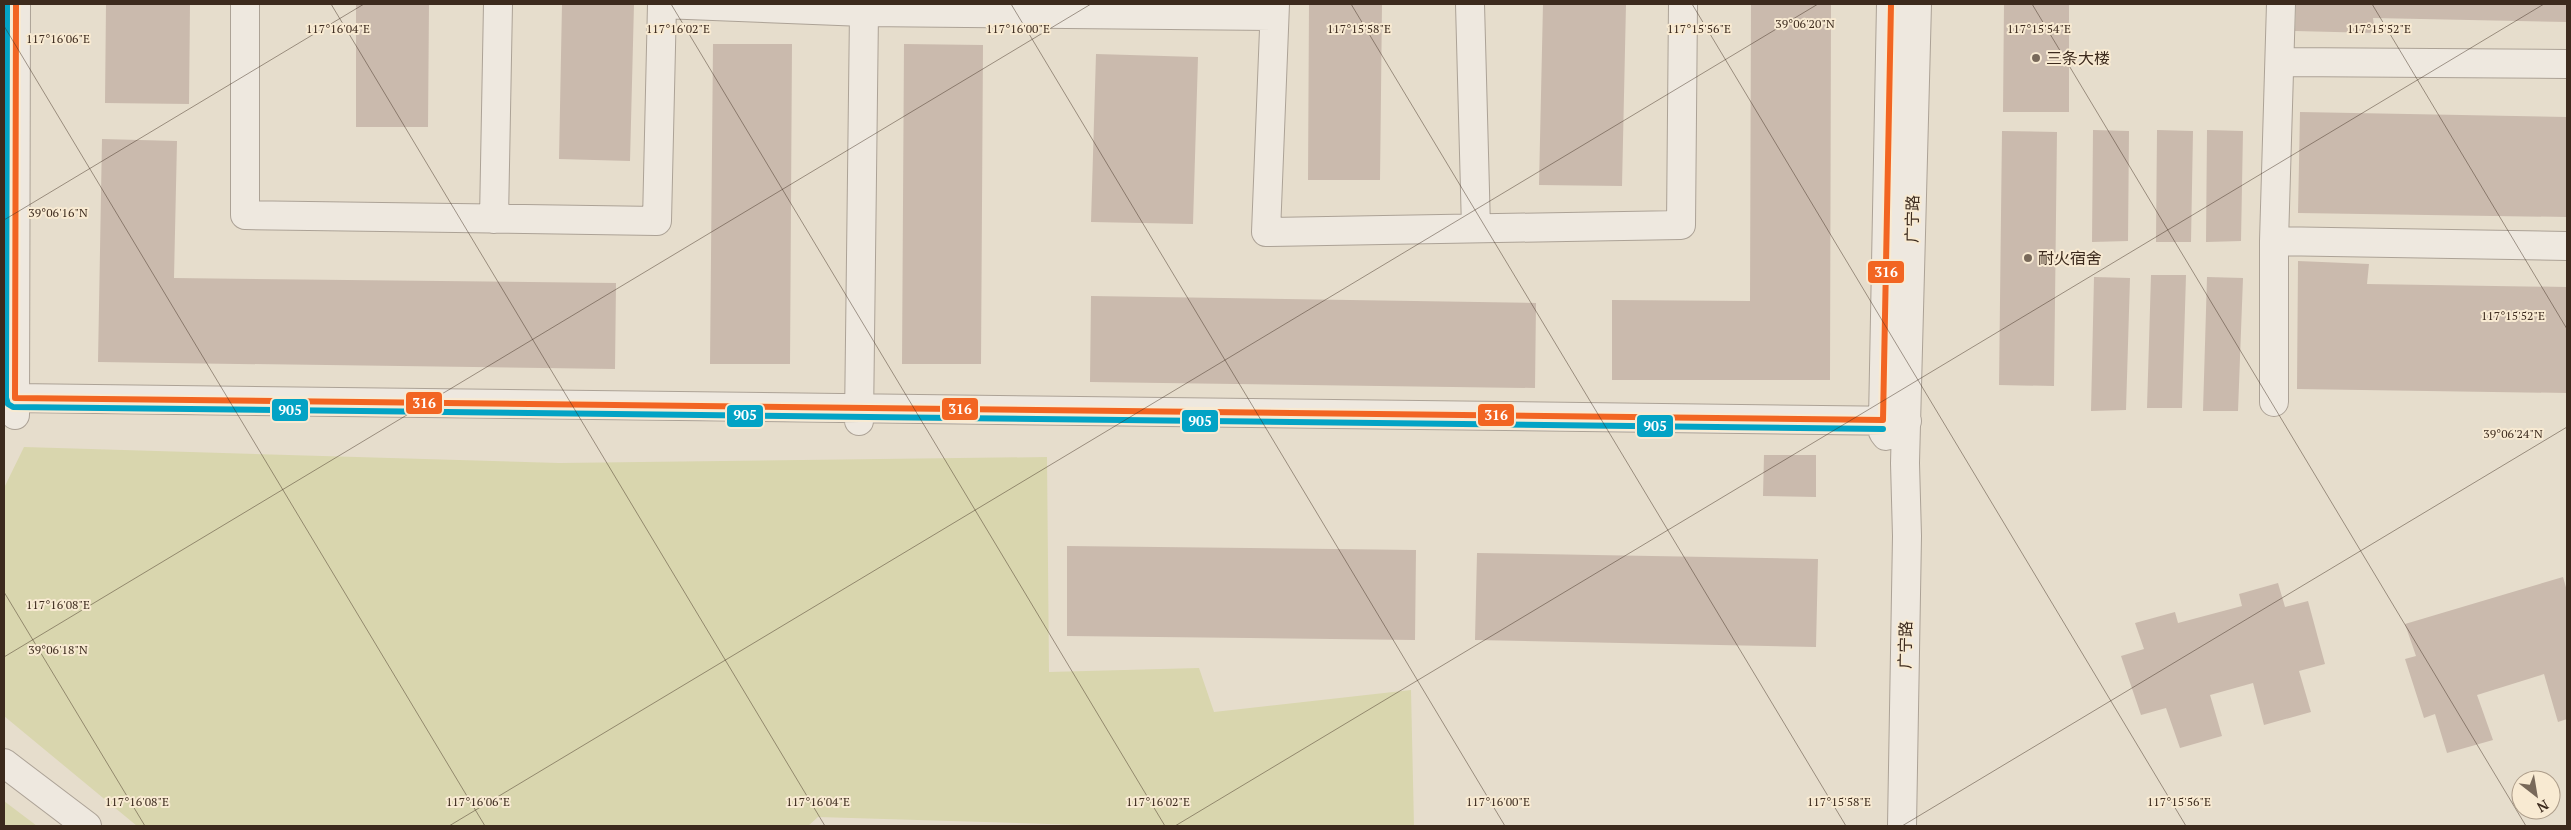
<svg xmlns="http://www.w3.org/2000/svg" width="2571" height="830" font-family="'PT Serif','Noto Sans SC',serif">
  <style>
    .green { fill: #d9d6ae }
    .building { fill: #cabaad }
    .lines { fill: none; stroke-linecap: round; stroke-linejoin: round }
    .minor-casing { stroke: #aca296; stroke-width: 30 }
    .minor { stroke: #eee8df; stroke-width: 28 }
    .bus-1-casing { stroke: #f8ead2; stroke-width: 10 }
    .bus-2-casing { stroke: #f8ead2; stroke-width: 10 }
    .bus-1 { stroke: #f26522; stroke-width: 6 }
    .bus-2 { stroke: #03a3c5; stroke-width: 6 }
    .ticks { fill: none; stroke: #3c2a1d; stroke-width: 1; stroke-opacity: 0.45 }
    .poi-dot { fill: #78695a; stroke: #f8ead2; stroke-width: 2 }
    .labels { text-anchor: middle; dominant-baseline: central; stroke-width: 4; stroke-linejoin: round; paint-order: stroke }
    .poi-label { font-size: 16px; fill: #3c2a1d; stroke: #f8ead2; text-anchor: start }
    .street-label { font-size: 16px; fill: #3c2a1d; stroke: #f8ead2 }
    .ticks-label { font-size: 12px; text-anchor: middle; fill: #3c2a1d; stroke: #f8ead2; stroke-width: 4; stroke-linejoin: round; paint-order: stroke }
    .line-badge { stroke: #f8ead2; stroke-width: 2 }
    .badge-label { font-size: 14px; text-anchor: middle; font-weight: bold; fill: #fff }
  </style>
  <rect width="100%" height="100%" fill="#e6ddcc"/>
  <path class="green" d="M24 447 559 463 1047 457 1049 672 1199 668 1214 712 1411 690 1414 826H1112L818 817 808 826H137L4 716V488Z
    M4 801 37 826H4Z"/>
  <path class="building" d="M106 4H190L189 104 105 103Z
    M356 4H429L428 127H356Z
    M562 4H634L630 161 559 159Z
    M1309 4H1382L1380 180H1308Z
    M1543 4H1626L1622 186 1539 185Z
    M1751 4H1831L1830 380H1612V300L1750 301Z
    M2004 4H2069V112H2003Z
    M2296 4H2567V22L2373 18 2375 33 2295 31Z
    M713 44H792L790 364H710Z
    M904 44 983 45 981 364H902Z
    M1096 54 1198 57 1193 224 1091 222Z
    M2300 112 2567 117V217L2298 213Z
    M2093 130 2129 131 2128 241 2092 242Z
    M2157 130 2193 131 2191 242H2156Z
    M2207 130 2243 131 2241 241 2206 242Z
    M2002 131 2057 132 2054 386 1999 385Z
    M102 139 177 141 174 278 616 283 615 369 98 362Z
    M2298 261 2369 264 2367 284 2567 287V393L2297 389Z
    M2151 275H2186L2182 408H2147Z
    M2094 277 2130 278 2126 410 2091 411Z
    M2207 277 2243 278 2238 411H2203Z
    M1091 296 1536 303 1535 388 1090 382Z
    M1764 455H1816V497L1763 496Z
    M1067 546 1416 550 1415 640 1067 636Z
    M1477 553 1818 559 1816 647 1475 640Z
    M2563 577 2567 591V719L2558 722 2544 674 2477 695 2493 740 2447 753 2435 714 2424 718 2405 659 2416 656 2405 624Z
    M2278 583 2285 607 2308 601 2325 664 2299 671 2311 712 2264 725 2253 683 2210 695 2222 736 2180 748 2166 708 2141 715 2121 656 2144 649 2135 623 2175 612 2178 623 2242 606 2239 594Z"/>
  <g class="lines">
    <g class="minor-casing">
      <path id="minor" d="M245 4V215L657 221 662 4
        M662 4 864 12 1274 16
        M1275 4 1266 232 1681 225 1683 4
        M1470 4 1476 228
        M2280 62 2567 64
        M494 219 498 4
        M2274 241 2567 246
        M4 400 15 398 1907 421
        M2274 402V241L2281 4
        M15 415 16 4
        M859 421 864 12
        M1886 436 1883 432V420L1891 4
        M4 763 87 826
        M1902 826 1907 536 1905 463 1917 4"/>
    </g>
    <use href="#minor" class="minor"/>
    <g class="bus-1-casing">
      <path id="bus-1" d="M16 4 15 398 1883 420 1891 4"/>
    </g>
    <g class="bus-2-casing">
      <path id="bus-2" d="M7 4 6 398 8 404 13 407 1883 429"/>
    </g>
    <use href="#bus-1" class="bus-1"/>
    <use href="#bus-2" class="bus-2"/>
  </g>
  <path class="ticks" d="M331 4 825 826M671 4 1165 826M1011 4 1505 826M1351 4 1846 826M1692 4 2186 826M2032 4 2526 826M2372 4 2567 329M4 26 485 826M4 220 364 4M4 592 145 826M4 657 1091 4M449 826 1818 4M1175 826 2544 4M1902 826 2567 427"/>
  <g class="poi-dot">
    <circle cx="2036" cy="58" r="5"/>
    <circle cx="2028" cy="258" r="5"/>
  </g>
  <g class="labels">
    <g class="poi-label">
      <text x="2046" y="58">三条大楼</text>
      <text x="2038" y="258">耐火宿舍</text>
    </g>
    <g class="street-label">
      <text transform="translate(1912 219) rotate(-89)">广宁路</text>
      <text transform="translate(1905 645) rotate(-89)">广宁路</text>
    </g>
  </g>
  <g class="ticks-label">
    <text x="1805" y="28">39°06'20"N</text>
    <text x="338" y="33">117°16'04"E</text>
    <text x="678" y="33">117°16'02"E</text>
    <text x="1018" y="33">117°16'00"E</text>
    <text x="1359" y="33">117°15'58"E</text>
    <text x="1699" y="33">117°15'56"E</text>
    <text x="2039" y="33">117°15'54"E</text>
    <text x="2379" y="33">117°15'52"E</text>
    <text x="58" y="43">117°16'06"E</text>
    <text x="58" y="217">39°06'16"N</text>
    <text x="2513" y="320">117°15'52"E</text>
    <text x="2513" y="438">39°06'24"N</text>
    <text x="58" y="609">117°16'08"E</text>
    <text x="58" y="654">39°06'18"N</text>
    <text x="137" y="806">117°16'08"E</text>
    <text x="478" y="806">117°16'06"E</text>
    <text x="818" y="806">117°16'04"E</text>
    <text x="1158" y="806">117°16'02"E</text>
    <text x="1498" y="806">117°16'00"E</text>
    <text x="1839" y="806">117°15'58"E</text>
    <text x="2179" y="806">117°15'56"E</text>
  </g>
  <g class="line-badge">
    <rect x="1867" y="260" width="38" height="24" rx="5" fill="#f26522"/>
    <rect x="405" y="391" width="38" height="24" rx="5" fill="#f26522"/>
    <rect x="941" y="397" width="38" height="24" rx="5" fill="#f26522"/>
    <rect x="271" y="398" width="38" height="24" rx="5" fill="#03a3c5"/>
    <rect x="1477" y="403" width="38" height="24" rx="5" fill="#f26522"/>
    <rect x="726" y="404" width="38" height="24" rx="5" fill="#03a3c5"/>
    <rect x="1181" y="409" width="38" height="24" rx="5" fill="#03a3c5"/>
    <rect x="1636" y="414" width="38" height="24" rx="5" fill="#03a3c5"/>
  </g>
  <g class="badge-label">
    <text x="1886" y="277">316</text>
    <text x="424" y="408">316</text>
    <text x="960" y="414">316</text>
    <text x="290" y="415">905</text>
    <text x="1496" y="420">316</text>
    <text x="745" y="420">905</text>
    <text x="1200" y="426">905</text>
    <text x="1655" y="431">905</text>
  </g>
  <rect width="2571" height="830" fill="none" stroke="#3c2a1d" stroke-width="10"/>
  <g transform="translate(2536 795) rotate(149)"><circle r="24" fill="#f8ead2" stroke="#ad9d8a"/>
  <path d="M0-4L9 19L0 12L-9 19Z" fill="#78695a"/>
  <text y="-8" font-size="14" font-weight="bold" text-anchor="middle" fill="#3c2a1d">N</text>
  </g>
</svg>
